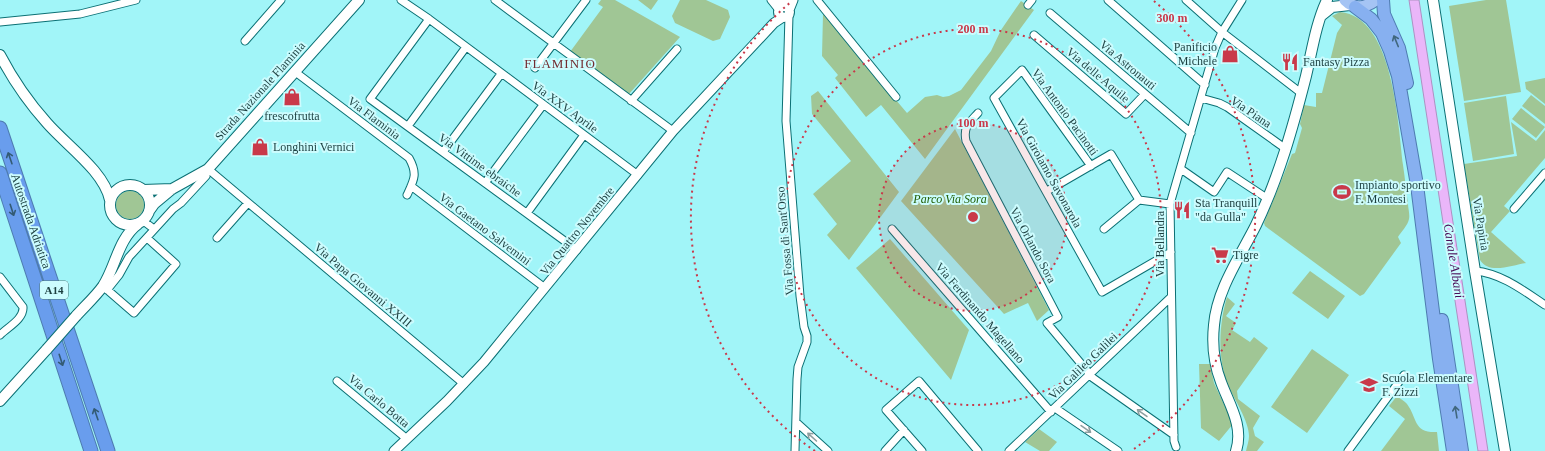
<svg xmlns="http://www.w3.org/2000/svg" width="1545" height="451" font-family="Georgia,serif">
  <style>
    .green { fill: #a0c695 }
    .water { fill: #eab6f9; stroke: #ac92c2 }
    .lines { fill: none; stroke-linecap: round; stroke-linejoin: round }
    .minor-casing { stroke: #0b7074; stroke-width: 9 }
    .tertiary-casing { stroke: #0b7074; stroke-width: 11 }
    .secondary-casing { stroke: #0b7074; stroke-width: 12 }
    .primary-casing { stroke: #4e7cb0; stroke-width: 13 }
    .trunk-casing { stroke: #4e7cb0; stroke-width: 14 }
    .motorway-casing { stroke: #4e7cb0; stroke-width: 15 }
    .minor { stroke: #fff; stroke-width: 7 }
    .tertiary { stroke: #fff; stroke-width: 9 }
    .secondary { stroke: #fff; stroke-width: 10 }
    .primary { stroke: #a5c4f4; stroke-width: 11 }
    .trunk { stroke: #87b0f0; stroke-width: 12 }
    .motorway { stroke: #699ded; stroke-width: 13 }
    .secondary-bridge-casing { stroke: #0b7074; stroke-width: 12; stroke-linecap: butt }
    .secondary-bridge { stroke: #fff; stroke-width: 10 }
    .oneway { stroke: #41677e }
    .oneway2 { stroke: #335b74 }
    .oneway3 { stroke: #8e9fa0 }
    .ring { fill: none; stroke: #c9394a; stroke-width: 2; stroke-dasharray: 2 4 }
    .labels { text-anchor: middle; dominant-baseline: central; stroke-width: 4; stroke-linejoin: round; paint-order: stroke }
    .shield { fill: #ccfcfe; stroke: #517879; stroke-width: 1 }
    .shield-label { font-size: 11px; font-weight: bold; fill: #1c3f40 }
    .poi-label { font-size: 12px; fill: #1c3f40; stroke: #ccfcfe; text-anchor: start }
    .street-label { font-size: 12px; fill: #1c3f40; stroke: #ccfcfe }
    .park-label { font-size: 12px; font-style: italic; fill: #205d03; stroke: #ccfcfe }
    .neighbourhood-label { font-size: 13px; letter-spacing: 1px; fill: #732c31; stroke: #ccfcfe }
    .water-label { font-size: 13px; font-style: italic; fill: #490d58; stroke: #ccfcfe }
    .centre { fill: #c9394a; stroke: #ccfcfe; stroke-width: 2 }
    .ring-label { font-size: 12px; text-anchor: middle; font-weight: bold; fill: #c9394a; stroke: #ccfcfe; stroke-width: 4; stroke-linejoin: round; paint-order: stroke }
  </style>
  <rect width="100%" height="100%" fill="#a1f5f8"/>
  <path class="green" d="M601 0H615L680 37 629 94 570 52 603 7 598 4Z
    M638 0H658L651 10Z
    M680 0H706L728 10 730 17 720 39 713 41 675 23 672 16Z
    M1486 0H1506L1521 92 1464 101 1449 6Z
    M1021 1 1034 10 925 159 881 105 866 117 835 78 838 75 822 56 823 14 907 113 925 97 937 95 943 97 949 96 961 90 991 51 1001 30Z
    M1340 12C1394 17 1398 125 1403 165 1405 178 1406 191 1408 204 1408 208 1410 214 1409 219 1408 225 1401 232 1398 237L1401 243 1364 294 1360 296 1265 226 1264 223 1292 154 1295 153 1302 128 1300 124 1304 105 1316 107V93H1322L1337 33 1342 25 1332 16Z
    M1545 78V104L1526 89 1525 82Z
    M818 91 899 192 849 260 827 235 837 224 813 194 851 161 812 114 811 96Z
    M1531 95 1545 106V124L1522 106Z
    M1506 96 1514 154 1473 161 1464 103Z
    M1521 108 1545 127 1536 138 1512 119Z
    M1511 122 1536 141 1545 130V158L1504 206 1510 211 1491 232 1526 263C1512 265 1489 275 1480 260L1464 164 1517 156Z
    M955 129 1049 310 1037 321 1028 303 1004 314 901 201Z
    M116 205a14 14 0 1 1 28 0a14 14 0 1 1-28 0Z
    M890 239 969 330 951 380 856 268Z
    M1310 271 1345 296 1328 319 1292 293Z
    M1227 297 1235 304 1226 316 1236 323 1232 330 1250 342 1254 337 1268 348 1237 391 1238 399 1260 416 1253 428 1255 436 1264 442 1257 451H1246C1247 446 1249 441 1249 436 1249 421 1234 399 1228 385 1217 358 1219 324 1227 297Z
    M1312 349 1349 375 1307 433 1271 407Z
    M1199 364H1210L1214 383 1233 424 1219 441 1201 428Z
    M1397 396C1400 399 1405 401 1407 404 1418 419 1413 433 1437 432L1439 451H1381L1405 419 1389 406Z
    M1039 429 1057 442 1049 451H1040L1025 442Z"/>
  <path class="water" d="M1409 0H1419L1488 451H1478Z"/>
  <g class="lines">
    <g class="minor-casing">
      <path id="minor" d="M401 0 429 19 638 175
        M495 0 673 131
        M771 0 779 10
        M817 0 896 97
        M1108 0 1205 85
        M1186 0 1222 32 1301 93
        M774 3 792 2
        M1028 5 1032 0
        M1050 13 1191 133
        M789 15 786 121 800 296 804 327 807 336V342L798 367 797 379 795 451
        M429 19 370 99 577 250
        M0 22 80 14 136 0
        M1034 35 1126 114 1145 94
        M245 41 281 0
        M535 68 586 0
        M294 71 409 158C418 174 414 180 407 195
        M1201 98 1219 103 1227 107 1286 149
        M631 101 677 49
        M978 113C969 123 963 127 966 141L1058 317 1047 323 1093 378 1174 435
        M408 126 466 47
        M443 152 501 74
        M1091 166 1022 70 994 98 1102 292 1171 252
        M208 169 464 384
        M1181 169 1214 192 1227 172 1268 199
        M485 183 543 105
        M411 186 545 288
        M1047 191 1111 154 1139 200
        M1514 209 1545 173
        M527 213 584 135
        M145 218 146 223 154 229
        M892 229 1051 412
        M1104 229 1139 200 1170 204
        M217 238 248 203
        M1475 271C1501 273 1524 291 1545 305
        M0 277 23 307C24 319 8 327 0 335
        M104 287 134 313 176 264 147 238
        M107 290 119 275 129 257 173 209 181 203 206 176
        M337 381 407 439
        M1055 408 1118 451
        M796 422 828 451
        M1176 447 1174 441 1170 204 1215 48 1222 32 1242 0
        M885 451 904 430
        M922 451 886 410 919 381 978 451
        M1009 451 1171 297
        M1348 451 1404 375"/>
    </g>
    <g class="tertiary-casing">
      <path id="tertiary" d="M778.5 12a5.5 5.5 0 1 1 11 0a5.5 5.5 0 1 1-11 0Z
        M789 10 793 0
        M394 451 447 401 484 362 673 131 774 23 783 17"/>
    </g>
    <g class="secondary-casing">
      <path id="secondary" d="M1433 0 1475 271 1505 451
        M1322 15 1332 7 1350 5
        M0 55C12 78 29 103 47 123 66 145 104 171 110 200
        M110 205a20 20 0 1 1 40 0a20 20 0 1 1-40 0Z
        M143 190 172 189
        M149 211 154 204 172 189 208 169 359 0
        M76 316C85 306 96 296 103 286 116 266 118 239 138 224
        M0 401 47 349
        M1236 451C1244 426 1229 404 1221 382 1214 364 1212 344 1214 325 1217 289 1240 257 1256 225 1279 177 1293 127 1306 76 1312 51 1316 23 1327 0"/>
    </g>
    <g class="primary-casing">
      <path id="primary" d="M1345 0C1355 10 1365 8 1376 0"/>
    </g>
    <g class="trunk-casing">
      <path id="trunk" d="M1383 0 1384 14 1399 48 1407 83
        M1355 7 1371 19 1382 33 1390 51 1398 76 1417 185 1439 359 1453 451
        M1442 320 1462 451"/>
    </g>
    <g class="motorway-casing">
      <path id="motorway" d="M0 128 108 451
        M0 173 91 451"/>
    </g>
    <use href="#minor" class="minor"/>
    <use href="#tertiary" class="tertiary"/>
    <use href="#secondary" class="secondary"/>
    <use href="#primary" class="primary"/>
    <use href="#trunk" class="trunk"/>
    <use href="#motorway" class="motorway"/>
    <g class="secondary-bridge-casing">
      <path id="secondary-bridge" d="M47 349 76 316"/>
    </g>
    <use href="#secondary-bridge" class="secondary-bridge"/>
  </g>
  <defs><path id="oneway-shaft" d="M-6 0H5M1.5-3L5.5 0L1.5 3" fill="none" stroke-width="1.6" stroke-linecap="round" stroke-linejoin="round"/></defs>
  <g class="oneway">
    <use href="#oneway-shaft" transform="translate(1396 41) rotate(-112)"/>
    <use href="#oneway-shaft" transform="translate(1456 412) rotate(-99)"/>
  </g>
  <g class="oneway2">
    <use href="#oneway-shaft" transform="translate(10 158) rotate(-109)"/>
    <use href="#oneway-shaft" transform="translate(12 210) rotate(72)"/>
    <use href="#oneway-shaft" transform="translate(61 360) rotate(72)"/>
    <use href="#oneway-shaft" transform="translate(96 414) rotate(-109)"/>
  </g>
  <g class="oneway3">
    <use href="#oneway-shaft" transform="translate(1142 413) rotate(-145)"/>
    <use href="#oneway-shaft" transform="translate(1086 429) rotate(35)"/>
    <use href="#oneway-shaft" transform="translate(812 437) rotate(-138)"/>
  </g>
  <circle cx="973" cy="217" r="94" fill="#c9394a" fill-opacity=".12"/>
  <g class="ring">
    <circle cx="973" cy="217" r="94"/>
    <circle cx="973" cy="217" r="188"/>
    <path d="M815 451A282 282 0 0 1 792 1M1154 1A282 282 0 0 1 1131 451"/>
  </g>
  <defs>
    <g id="shop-bare" transform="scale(1.38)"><path d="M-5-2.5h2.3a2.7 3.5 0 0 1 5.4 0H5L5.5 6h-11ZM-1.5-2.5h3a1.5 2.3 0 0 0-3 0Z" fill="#c9394a" stroke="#ccfcfe" stroke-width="2.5" paint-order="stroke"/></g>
    <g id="restaurant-bare" transform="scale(1.38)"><path d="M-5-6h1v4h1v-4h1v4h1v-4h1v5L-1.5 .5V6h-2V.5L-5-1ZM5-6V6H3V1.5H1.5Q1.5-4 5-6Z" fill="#c9394a" stroke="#ccfcfe" stroke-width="2.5" paint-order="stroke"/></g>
    <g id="stadium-bare" transform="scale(1.38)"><path d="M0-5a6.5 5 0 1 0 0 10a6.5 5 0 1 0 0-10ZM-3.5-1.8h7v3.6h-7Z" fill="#c9394a" stroke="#ccfcfe" stroke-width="2.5" paint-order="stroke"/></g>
    <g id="supermarket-bare" transform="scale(1.38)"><path d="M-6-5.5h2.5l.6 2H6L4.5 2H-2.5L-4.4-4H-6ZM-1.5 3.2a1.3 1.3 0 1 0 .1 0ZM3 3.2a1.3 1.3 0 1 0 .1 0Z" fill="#c9394a" stroke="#ccfcfe" stroke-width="2.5" paint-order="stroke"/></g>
    <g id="school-bare" transform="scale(1.38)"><path d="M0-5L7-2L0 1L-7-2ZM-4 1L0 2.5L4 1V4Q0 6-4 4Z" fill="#c9394a" stroke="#ccfcfe" stroke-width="2.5" paint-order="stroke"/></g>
  </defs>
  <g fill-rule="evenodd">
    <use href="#shop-bare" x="1230" y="54"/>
    <use href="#restaurant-bare" x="1290" y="62"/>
    <use href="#shop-bare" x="292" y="97"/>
    <use href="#shop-bare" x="260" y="147"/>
    <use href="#stadium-bare" x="1342" y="192"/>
    <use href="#restaurant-bare" x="1182" y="210"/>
    <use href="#supermarket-bare" x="1220" y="255"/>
    <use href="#school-bare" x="1369" y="385"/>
  </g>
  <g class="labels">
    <rect class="shield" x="40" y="281" width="28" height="18" rx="3"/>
    <g class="shield-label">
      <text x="54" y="290">A14</text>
    </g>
    <g class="poi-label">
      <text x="1217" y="47" text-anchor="end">Panificio<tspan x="1217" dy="14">Michele</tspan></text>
      <text x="1303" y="62">Fantasy Pizza</text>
      <text x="292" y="116" text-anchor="middle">frescofrutta</text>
      <text x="273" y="147">Longhini Vernici</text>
      <text x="1355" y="185">Impianto sportivo<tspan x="1355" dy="14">F. Montesi</tspan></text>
      <text x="1195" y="203">Sta Tranquill<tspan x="1195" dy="14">"da Gulla"</tspan></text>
      <text x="1233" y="255">Tigre</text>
      <text x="1382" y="378">Scuola Elementare<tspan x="1382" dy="14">F. Zizzi</tspan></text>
    </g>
    <g class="street-label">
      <text transform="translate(1128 65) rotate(40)">Via Astronauti</text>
      <text transform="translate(1098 75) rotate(40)">Via delle Aquile</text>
      <text transform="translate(260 91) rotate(-48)">Strada Nazionale Flaminia</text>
      <text transform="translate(565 107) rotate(36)">Via XXV Aprile</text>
      <text transform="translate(1065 112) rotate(54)">Via Antonio Pacinotti</text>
      <text transform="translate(1251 112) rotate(34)">Via Piana</text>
      <text transform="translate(374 118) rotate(37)">Via Flaminia</text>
      <text transform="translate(480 165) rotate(36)">Via Vittime ebraiche</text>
      <text transform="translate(1049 173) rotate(61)">Via Girolamo Savonarola</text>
      <text transform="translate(31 221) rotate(71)">Autostrada Adriatica</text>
      <text transform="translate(1481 224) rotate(81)">Via Papiria</text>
      <text transform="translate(485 229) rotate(37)">Via Gaetano Salvemini</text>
      <text transform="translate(577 231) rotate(-51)">Via Quattro Novembre</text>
      <text transform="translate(785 241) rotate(-95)">Via Fossa di Sant'Orso</text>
      <text transform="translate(1160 244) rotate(-90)">Via Bellandra</text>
      <text transform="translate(1033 245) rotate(62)">Via Orlando Sora</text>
      <text transform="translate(363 285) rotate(40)">Via Papa Giovanni XXIII</text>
      <text transform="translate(980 313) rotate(49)">Via Ferdinando Magellano</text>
      <text transform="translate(1083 366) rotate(-44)">Via Galileo Galilei</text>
      <text transform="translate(379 401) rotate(40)">Via Carlo Botta</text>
    </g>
    <g class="park-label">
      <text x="950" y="199">Parco Via Sora</text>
    </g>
    <g class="neighbourhood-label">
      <text x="560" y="63">FLAMINIO</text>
    </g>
    <g class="water-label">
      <text transform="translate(1454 261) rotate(81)">Canale Albani</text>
    </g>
  </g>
  <circle cx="973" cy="217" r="6" class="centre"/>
  <g class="ring-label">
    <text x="1172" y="22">300 m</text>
    <text x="973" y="33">200 m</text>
    <text x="973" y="127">100 m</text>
  </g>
</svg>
